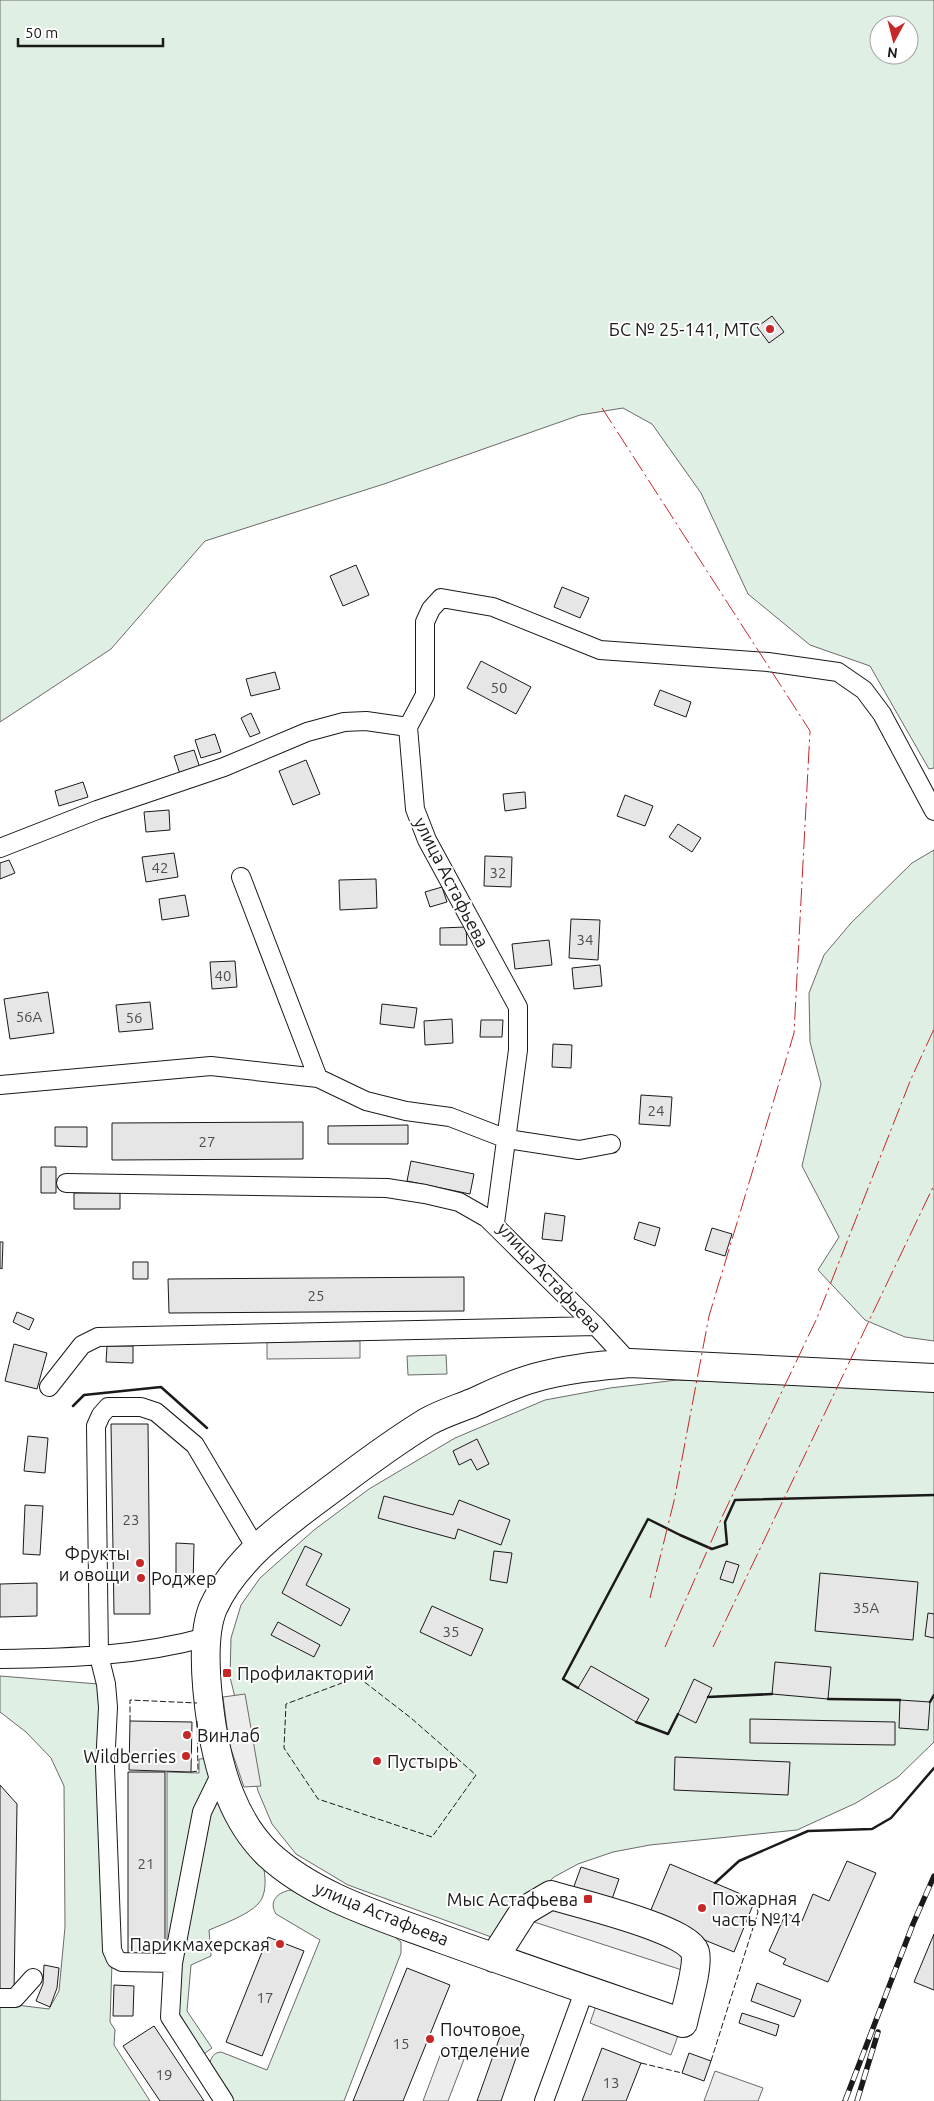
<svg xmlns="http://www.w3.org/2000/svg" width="934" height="2101" font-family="Ubuntu,sans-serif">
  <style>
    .green { fill: #e0efe3; stroke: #6a6a6a; fill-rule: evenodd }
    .parking { fill: #ededed; stroke: #6a6a6a }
    .building { fill: #e6e6e6; stroke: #1a1a1a }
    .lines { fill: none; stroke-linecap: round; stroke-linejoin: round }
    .minor-casing { stroke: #1a1a1a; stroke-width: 20 }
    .primary-casing { stroke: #1a1a1a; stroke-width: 30 }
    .minor { stroke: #fff; stroke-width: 18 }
    .primary { stroke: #fff; stroke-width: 28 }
    .rail-casing { stroke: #1a1a1a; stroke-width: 5.5 }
    .rail { stroke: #fff; stroke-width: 4; stroke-dasharray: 11; stroke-linecap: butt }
    .fence { stroke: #1a1a1a; stroke-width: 1; stroke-dasharray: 6 2.5; stroke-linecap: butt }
    .wall { stroke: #1a1a1a; stroke-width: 2.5 }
    .power { stroke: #c62828; stroke-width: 1; stroke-dasharray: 18 4 2.5 4; stroke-linecap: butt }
    .poi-dot { fill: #c62828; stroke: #fff; stroke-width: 2 }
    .labels { text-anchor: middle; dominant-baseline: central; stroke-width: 4; stroke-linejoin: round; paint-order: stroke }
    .number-label { font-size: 15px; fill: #4d4d4d }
    .poi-label { font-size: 18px; fill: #1a1a1a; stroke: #fff; text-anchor: start }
    .street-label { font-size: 18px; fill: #1a1a1a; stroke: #fff }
  </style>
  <rect width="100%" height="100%" fill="#fff"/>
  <path class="green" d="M0 0H934V768L929 769 870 666 810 645 748 594 701 493 652 424 623 408 580 415 384 484 205 541 111 649 0 722ZM879 25H909V55H879Z
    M934 850V1341L905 1337 865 1320 818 1270 839 1237 802 1166 821 1084 810 1042 809 993 824 955 851 923 912 863Z
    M446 1355 447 1374 408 1375 407 1356Z
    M677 1380 934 1390V1742L898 1777 856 1803 797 1830 650 1845 613 1852 578 1864 554 1877 533 1897 505 1942 348 1885 296 1854 272 1824 258 1791 230 1677 231 1638 241 1605 260 1578 314 1530 369 1489 455 1438 545 1400 610 1388Z
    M0 1676 98 1684 112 1963 110 2022 115 2030 114 2045 150 2101H0V2003L49 2009 59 1991 65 1927 64 1786 51 1758 26 1732 0 1712Z
    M214 1758 264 1870C266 1881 266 1896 258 1904 248 1915 223 1924 209 1930L211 1956 191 1965 187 2011 212 2048 201 2056 172 2012 167 1956V1772L199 1773V1759Z
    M291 1890 335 1913 391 1934 401 1942V1953L344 2101H232L209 2064C212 2057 213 2053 221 2052L267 2070 320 1940 276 1914C268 1901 278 1892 291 1890Z"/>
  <path class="parking" d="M360 1341V1358L267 1359V1342Z
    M245 1694 261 1786 244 1787 229 1743 223 1697Z
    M549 1903 678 1944 688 1972 531 1921Z
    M598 2000 680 2030 671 2055 590 2023Z
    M444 2045 466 2054 448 2101H423Z
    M715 2071 763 2088 758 2101H704Z"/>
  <path class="building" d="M772 316 784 332 769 343 757 327Z
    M356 565 369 595 343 606 330 576Z
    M562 587 589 598 580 618 554 607Z
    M481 661 531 687 516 714 467 688Z
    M275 672 280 689 251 696 246 679Z
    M660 690 691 702 686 717 654 705Z
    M251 713 260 733 250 737 241 718Z
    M215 734 221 752 201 758 195 740Z
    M194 750 200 768 180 774 174 756Z
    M306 760 320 794 293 805 279 771Z
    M83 782 88 797 59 806 55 791Z
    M525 792 526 808 505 811 503 794Z
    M625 795 653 806 645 826 617 816Z
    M169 810 170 830 146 832 144 812Z
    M678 824 701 838 692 852 669 837Z
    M174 853 178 877 146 882 142 857Z
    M485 856 512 857 511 887 484 886Z
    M9 860 15 873 0 879V863Z
    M376 879 377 908 340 910 339 880Z
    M442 887 447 902 430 907 425 892Z
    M185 895 189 916 162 920 159 899Z
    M571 919 600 920 598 960 569 958Z
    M466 927 467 945H440V928Z
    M549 940 552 965 515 969 512 944Z
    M235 961 237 987 212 989 210 962Z
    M600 965 602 986 574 989 572 968Z
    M48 992 54 1033 10 1039 4 999Z
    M150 1002 153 1029 119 1032 116 1005Z
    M382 1004 417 1008 414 1028 380 1024Z
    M452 1019 453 1043 425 1045 424 1021Z
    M481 1020H503L502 1037H480Z
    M553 1044 572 1045 571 1068 552 1067Z
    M641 1095 672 1097 670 1126 639 1124Z
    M303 1122V1159L112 1160V1123Z
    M408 1125V1144H328V1126Z
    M55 1127H87V1147L55 1146Z
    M411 1161 474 1174 470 1194 407 1181Z
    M41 1167H56V1193H41Z
    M74 1193H120V1209H74Z
    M545 1213 565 1216 562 1241 542 1239Z
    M639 1222 660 1228 655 1246 634 1239Z
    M712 1228 732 1234 725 1256 705 1250Z
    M0 1242H3L2 1269 0 1268Z
    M133 1262H148V1279H133Z
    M464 1277V1311L169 1313 168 1279Z
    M17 1312 34 1319 29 1330 13 1322Z
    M14 1344 47 1353 37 1389 5 1381Z
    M107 1346H133V1363L106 1362Z
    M111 1424H148L150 1614H114Z
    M28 1436 48 1438 45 1473 24 1471Z
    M477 1439 489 1464 477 1470 471 1459 459 1465 453 1451Z
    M384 1496 453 1515 459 1500 510 1520 501 1545 458 1529 455 1539 378 1518Z
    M25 1505 43 1506 40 1555 23 1554Z
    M176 1543 194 1544 193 1585 176 1584Z
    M305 1546 322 1554 306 1585 350 1609 341 1626 282 1593Z
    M494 1551 512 1553 507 1583 490 1580Z
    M726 1561 739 1565 733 1583 720 1579Z
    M820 1573 918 1582 913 1640 815 1631Z
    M37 1583V1616L0 1617V1584Z
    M432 1606 483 1629 471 1656 420 1632Z
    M928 1613 934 1614V1638L925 1636Z
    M278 1622 320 1645 314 1657 271 1635Z
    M775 1662 831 1667 828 1699 772 1694Z
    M591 1666 649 1699 636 1722 578 1688Z
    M694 1679 712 1688 696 1723 678 1714Z
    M900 1700 930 1702 928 1730 899 1728Z
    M750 1719 895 1722V1745L750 1743Z
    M130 1721 192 1722 191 1772 129 1770Z
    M675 1757 790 1762 788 1795 674 1790Z
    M128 1772H165V1955H128Z
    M0 1785 17 1804 14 1992H0Z
    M847 1861 876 1873 828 1982 783 1964 786 1959 769 1951 786 1913 802 1921 813 1894 829 1901Z
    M670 1864 755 1900 734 1952 648 1917Z
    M581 1867 619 1879 611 1902 573 1889Z
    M934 1934V1990L914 1982Z
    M268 1937 304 1951 262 2056 226 2042Z
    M44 1965 59 1968 57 1988 50 2007 36 2001 43 1984Z
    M407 1968 450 1985 403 2101H353Z
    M757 1983 801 2000 794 2017 751 2001Z
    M114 1985 134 1986 133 2016H113Z
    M742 2013 779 2025 776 2036 739 2023Z
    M154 2026 204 2101H160L123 2046Z
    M503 2028 524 2035 501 2101H477Z
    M602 2048 641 2063 626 2101H582Z
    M689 2053 711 2061 704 2081 682 2073Z"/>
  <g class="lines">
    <g class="minor-casing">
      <path id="minor" d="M0 848 97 810 224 767 307 732 344 722 366 721 408 727
        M241 877 318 1078
        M0 1085 211 1066 318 1078 366 1101 406 1111 450 1117 507 1139 579 1150 611 1144
        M66 1183 387 1188 425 1194 459 1202 487 1218 596 1326 630 1363
        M495 1223 518 1050V1007L427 840 415 809 408 727 425 695V622L431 609 441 598 493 607 600 650 768 662 838 672 864 690 882 714 934 811
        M49 1387 82 1345 98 1337 596 1326
        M0 1659C70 1658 139 1656 207 1637
        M222 1771 202 1812 173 1963 170 2017 224 2101
        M173 1963 122 1962 116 1959 112 1950 105 1767 108 1707 106 1684 99 1656 96 1426 101 1415 108 1407H141L156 1412 195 1445 257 1550
        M0 1998H15L33 1978
        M544 2101 585 1989"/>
    </g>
    <g class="primary-casing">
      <path id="primary" d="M494 1958 524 1911 551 1895C576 1903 688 1929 695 1952 699 1966 686 2007 683 2023 602 1995 522 1968 442 1939 383 1917 314 1897 268 1854 234 1821 220 1774 212 1728 207 1695 200 1639 213 1608 237 1555 293 1518 337 1485 366 1463 396 1441 427 1422 441 1414 457 1409 472 1403 492 1394 512 1384 534 1378 565 1369 597 1366 630 1363L934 1378"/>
    </g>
    <use href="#minor" class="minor"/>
    <use href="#primary" class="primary"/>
    <g class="rail-casing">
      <path id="rail" d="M845 2101 913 1924 934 1876
        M857 2101 878 2032"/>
    </g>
    <use href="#rail" class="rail"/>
    <path class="fence" d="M358 1677 411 1718 476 1775 432 1837 318 1799 284 1748 286 1704Z
      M130 1721V1700L197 1703
      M191 1772 198 1771 197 1720
      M711 2061 758 1912 755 1900
      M641 2063 682 2073"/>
    <path class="wall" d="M73 1406 84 1395 161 1387 207 1428
      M578 1688 563 1679 648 1519 680 1535 712 1549 727 1544 725 1522 735 1500 934 1495
      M708 1697 772 1694
      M828 1699 900 1700
      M930 1702 934 1695
      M636 1722 668 1734 678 1714
      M715 1883 739 1861 808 1831 872 1829 891 1818 934 1768"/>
    <path class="power" d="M602 408 810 731 794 1033 709 1316 674 1501 650 1598
      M665 1647 722 1517 817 1318 911 1079 934 1029
      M713 1647 934 1185"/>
  </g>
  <g class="poi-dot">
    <circle cx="770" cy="329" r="5"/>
    <circle cx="140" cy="1563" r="5"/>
    <circle cx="141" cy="1578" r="5"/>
    <rect x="222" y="1668" width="10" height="10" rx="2.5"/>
    <circle cx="187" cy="1735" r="5"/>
    <circle cx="186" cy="1756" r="5"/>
    <circle cx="377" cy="1761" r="5"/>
    <rect x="583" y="1894" width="10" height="10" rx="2.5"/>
    <circle cx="702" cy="1908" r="5"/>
    <circle cx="280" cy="1944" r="5"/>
    <circle cx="430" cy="2039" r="5"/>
  </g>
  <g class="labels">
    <g class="number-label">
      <text x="499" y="687">50</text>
      <text x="160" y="867">42</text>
      <text x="498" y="872">32</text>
      <text x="585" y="939">34</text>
      <text x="223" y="975">40</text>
      <text x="29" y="1016">56А</text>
      <text x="134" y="1017">56</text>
      <text x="656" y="1110">24</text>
      <text x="207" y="1141">27</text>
      <text x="316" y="1295">25</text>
      <text x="131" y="1519">23</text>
      <text x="866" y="1607">35А</text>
      <text x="451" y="1631">35</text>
      <text x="146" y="1863">21</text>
      <text x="265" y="1997">17</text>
      <text x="401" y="2043">15</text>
      <text x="164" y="2074">19</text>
      <text x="611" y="2082">13</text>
    </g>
    <g class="poi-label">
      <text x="760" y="329" text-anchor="end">БС № 25-141, МТС</text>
      <text x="130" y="1553" text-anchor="end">Фрукты<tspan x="130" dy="21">и овощи</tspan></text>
      <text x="151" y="1578">Роджер</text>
      <text x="237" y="1673">Профилакторий</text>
      <text x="197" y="1735">Винлаб</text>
      <text x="176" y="1756" text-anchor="end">Wildberries</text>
      <text x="387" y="1761">Пустырь</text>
      <text x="712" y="1898">Пожарная<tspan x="712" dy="21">часть №14</tspan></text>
      <text x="578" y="1899" text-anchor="end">Мыс Астафьева</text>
      <text x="270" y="1944" text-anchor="end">Парикмахерская</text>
      <text x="440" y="2029">Почтовое<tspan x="440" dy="21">отделение</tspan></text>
    </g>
    <g class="street-label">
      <text transform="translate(452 882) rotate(63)">улица Астафьева</text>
      <text transform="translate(550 1277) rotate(47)">улица Астафьева</text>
      <text transform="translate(382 1913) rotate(22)">улица Астафьева</text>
    </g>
  </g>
  <g transform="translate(894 40) rotate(187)"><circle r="24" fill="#ffffff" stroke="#a3a3a3"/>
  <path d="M0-4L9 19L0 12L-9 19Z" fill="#c62828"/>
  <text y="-8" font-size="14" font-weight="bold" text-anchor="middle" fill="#1a1a1a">N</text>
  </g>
  <path d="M18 38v8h145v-8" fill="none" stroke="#1a1a1a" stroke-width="2.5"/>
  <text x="25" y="38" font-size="15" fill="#1a1a1a" stroke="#ffffff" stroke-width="4" paint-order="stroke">50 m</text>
</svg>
